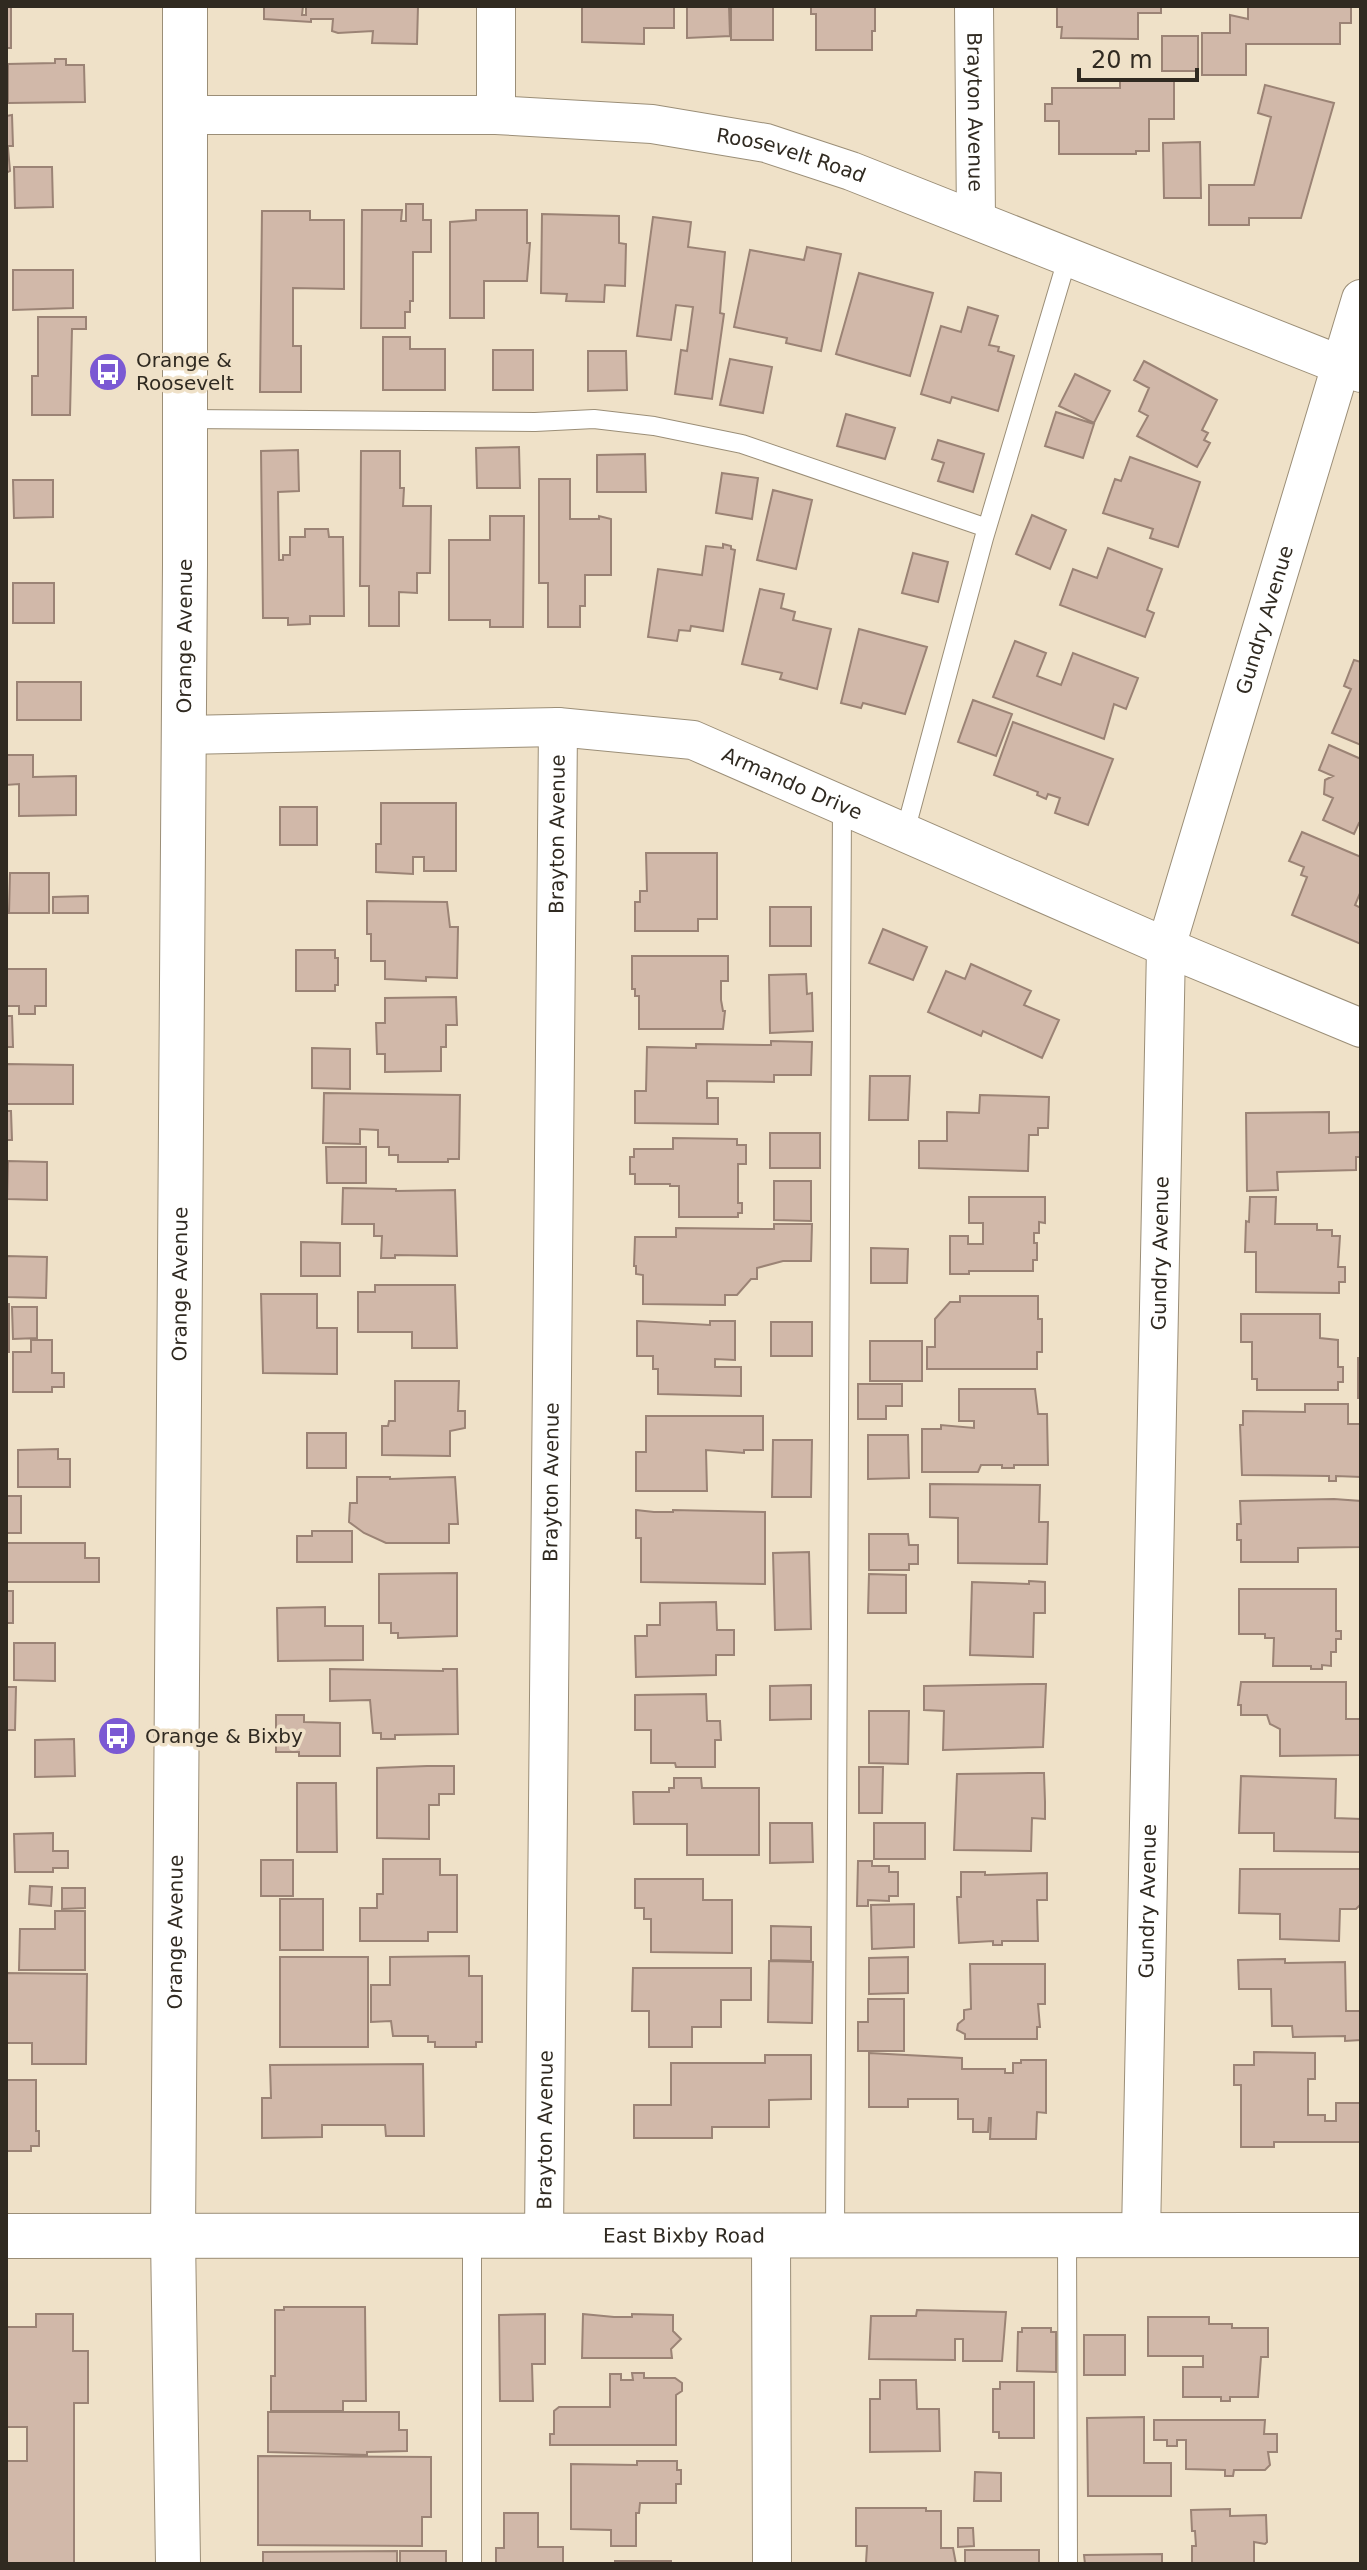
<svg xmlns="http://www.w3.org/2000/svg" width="1367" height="2570" font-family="'DejaVu Sans',sans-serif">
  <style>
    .building { fill: #d1b8a9; stroke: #9b8375; stroke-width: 2 }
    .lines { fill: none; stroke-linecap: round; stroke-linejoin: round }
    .service-casing { stroke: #9b8e77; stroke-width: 20 }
    .minor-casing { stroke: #9b8e77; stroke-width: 40 }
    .tertiary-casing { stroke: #9b8e77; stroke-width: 46 }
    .service { stroke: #fff; stroke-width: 18 }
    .minor { stroke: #fff; stroke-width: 38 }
    .tertiary { stroke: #fff; stroke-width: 44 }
    .labels { text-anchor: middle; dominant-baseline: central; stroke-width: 7; stroke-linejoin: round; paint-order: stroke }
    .street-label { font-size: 20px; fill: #302a21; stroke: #efe1c8 }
    .poi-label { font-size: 20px; fill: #302a21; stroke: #efe1c8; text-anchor: start }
  </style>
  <rect width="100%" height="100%" fill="#efe1c8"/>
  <path class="building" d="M264 6H303L302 15H306V6H418L417 44 372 43 373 31 338 33 332 31 333 19H311V22L264 19Z
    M582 6H674V28H644V44L582 42Z
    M687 6H729L730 36 687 38Z
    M731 6H773V40H731Z
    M811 6H875V31H872V50H816V14H811Z
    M1057 6H1161V13H1138V39L1061 38 1062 27H1057Z
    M1248 6H1351V23H1340V44H1246V75H1202V33H1230V15L1248 19Z
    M6 7H11V48H6Z
    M1162 36H1198V71H1162Z
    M55 59H66V65H84L85 102 8 103V64L55 63Z
    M1120 81H1174V119H1149V151H1136V154H1059V121H1045V104H1052V88H1120Z
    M1265 85 1334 103 1301 218H1249V225H1209V185H1254L1271 117 1258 113Z
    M12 115 13 146H6V116Z
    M1200 142 1201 198H1164L1163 143Z
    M6 148H8L10 171 6 173Z
    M14 167H52L53 207 15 208Z
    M406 204H423V220H431V252H413V301H410V312H405V328H361L362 210H402L401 221H406Z
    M476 210H527V243H530L527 281H484V318H450V222L476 220Z
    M262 211H310V220H344V289L293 288V346H301V392H260Z
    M542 214 619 216V243L626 244 625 286 605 285 604 302 566 301 567 294 541 293Z
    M653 217 691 222 688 247 725 252 720 313 724 314 712 399 675 394 681 350 687 351 693 307 676 305 671 340 637 336Z
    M807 247 841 254 821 351 786 343 787 338 734 327 750 250 804 260Z
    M13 270H73V308L13 310Z
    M859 273 933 293 910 376 836 354Z
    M968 307 998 316 989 345 999 347 998 351 1014 356 998 411 952 397 950 403 921 394 941 326 961 332Z
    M38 317H86V329H72L70 415H32V376H38Z
    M383 337H410V349H445V390H383Z
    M493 350H533V390H493Z
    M588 351H626L627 390 588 391Z
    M730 359 772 367 763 413 720 405Z
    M1144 361 1217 400 1202 430 1208 433 1204 440 1210 443 1197 467 1137 436 1148 416 1139 411 1149 388 1134 380Z
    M1075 374 1110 391 1094 423 1059 406Z
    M1056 412 1094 424 1083 458 1045 446Z
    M846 414 895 428 885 459 837 446Z
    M938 440 984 454 973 492 938 481 944 463 932 459Z
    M519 447 520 488H477L476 448Z
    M298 450 299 491 278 492 279 560H283V555H290V537H305V529H328L329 537H343L344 616H310V624L288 625V618H263L261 451Z
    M361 451H400V488H404L403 506H431L430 573H417V593L399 592V626H369V586H360Z
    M645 454 646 492H597V455Z
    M1130 457 1200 482 1178 547 1150 538 1153 529 1103 513 1115 479 1121 481Z
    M722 473 758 478 752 519 716 513Z
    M539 479H570V519H599V516L611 519V575H585V606H580V627H548V583H539Z
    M13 480H53V517L14 518Z
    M773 490 812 500 796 569 757 560Z
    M1032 515 1066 530 1050 569 1016 554Z
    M490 516H524L523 627H490V620H449V540H490Z
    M723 544 731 546V549L735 550 723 631 691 626 690 631 679 630 677 641 648 637 658 569 702 575 706 546 723 548Z
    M1108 548 1162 569 1147 610 1154 613 1145 637 1060 605 1073 569 1097 578Z
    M913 553 948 562 938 602 902 593Z
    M13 583H54V623H13Z
    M760 589 784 594 781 608 795 612 793 620 831 629 817 689 780 679 782 673 742 664Z
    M859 629 927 647 905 714 863 703 861 708 841 703Z
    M1015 641 1046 653 1037 676 1061 685 1073 653 1138 678 1126 709 1114 704 1104 739 993 697Z
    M1354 660 1361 662V745L1332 733 1351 689 1344 686Z
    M17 682H81V720H17Z
    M973 700 1012 714 996 756 958 742Z
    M1013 722 1113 759 1088 825 1055 813 1060 798 1048 794 1046 799 1037 795 1038 792 994 775Z
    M1329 745 1361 759V824L1359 823 1354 834 1323 820 1333 798 1324 794 1325 780 1333 776 1319 770Z
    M6 755H33V777L76 776V815L19 816V784L6 785Z
    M381 803H456V871H424V857H413V874L376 872V844H381Z
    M280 807H317V845H280Z
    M1302 832 1361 857V891L1355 905 1361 908V944L1292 915 1307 877 1301 875 1304 867 1289 861Z
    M646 853H717V919H698V931H635V902H640V891H647Z
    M10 873H49V913H9Z
    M88 896V913H53V897Z
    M367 901 447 902 450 927H458L457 978 426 977V981L385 979V961H371V934H367Z
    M770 907H811V946H770Z
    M883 929 927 947 913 980 869 963Z
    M296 950H335V958H338V985H335V991H296Z
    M632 956H728V981H721V1000L723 1011H725L723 1029H639V996H635V989H632Z
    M971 964 1031 991 1024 1005 1059 1020 1042 1058 983 1031 981 1036 928 1012 946 971 965 979Z
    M7 969H46V1006H35V1014H19V1006H7Z
    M806 974 807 994 812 993 813 1031 770 1033 769 975Z
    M456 997 457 1025H446V1047H441V1071L385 1072V1054H377L376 1023H385V998Z
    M6 1016H12L13 1047H6Z
    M771 1041 812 1042 811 1075H774V1082L707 1081V1098H718V1124L635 1123V1091H646L647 1047 696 1048V1044L771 1045Z
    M312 1048 350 1049V1089L312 1088Z
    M7 1064 73 1065V1104H7Z
    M870 1076H910L908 1120H869Z
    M324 1093 460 1095 459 1159H448V1162H398V1155H389V1147H378V1130L360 1129V1144L323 1143Z
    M980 1095 1049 1097 1048 1128H1038V1135H1029L1028 1171 919 1168V1141H947V1112L979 1113Z
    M6 1111H11L12 1140H6Z
    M1329 1112V1133L1361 1132V1157H1356V1170L1277 1172 1278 1190 1247 1191 1246 1113Z
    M770 1133H820V1168H770Z
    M673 1138 737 1139V1145H746V1164H738V1203H742V1213H738V1217H679V1186H670V1184H635V1174H630V1157H634V1149H673Z
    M326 1147H366V1183H327Z
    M8 1161 47 1162V1200L7 1199Z
    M774 1181H811V1221L774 1220Z
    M343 1188 396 1189V1191L455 1190 457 1256 395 1255V1258H381L382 1236H374V1224H342Z
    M969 1197H1045V1223L1039 1222V1233H1034V1243H1037V1260H1033V1271H969V1274H950V1236H968V1244H983V1223H969Z
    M1250 1197H1276L1275 1224H1317V1230H1332V1236H1340L1338 1267H1345V1282H1339V1293L1256 1292V1252H1245L1246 1221 1249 1222Z
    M774 1224H812L811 1261H783L757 1268V1279H751L737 1295H725V1305L643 1304V1275L636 1274V1266H634L635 1237H676V1228L774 1229Z
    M301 1242 340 1243V1276H301Z
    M871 1248 908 1249 907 1283H871Z
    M6 1256 47 1257 46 1298 6 1297Z
    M375 1285H455L457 1348H412V1332H358V1292H375Z
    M261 1294H317V1328H337V1374L263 1373Z
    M960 1296H1038V1319H1042V1352H1037V1369H927V1347H935V1319L950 1302H960Z
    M6 1304H9V1352H6Z
    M12 1307H37V1338L13 1339Z
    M1241 1314H1320V1338L1338 1340V1367H1343V1382H1338V1390H1257V1379H1252V1342H1241Z
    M637 1321 710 1325V1321H735V1360L715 1359V1367H741V1396L658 1394V1369H653V1356H637Z
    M771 1322H812V1356H771Z
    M31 1340H52V1373H64V1387H52V1392H13V1352H31Z
    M870 1341H922V1381H870Z
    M1358 1358H1361V1398H1358Z
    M395 1381H459L458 1411H465V1428L450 1431V1456L382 1455V1426H388L389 1421H395Z
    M858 1384H902V1406H886V1419H858Z
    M959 1389H1035L1038 1414H1047L1048 1465H1014V1468H1002V1465H981L978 1472H922V1429H941V1425L974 1428V1421H959Z
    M1305 1404H1348V1424H1361V1477L1336 1476V1481H1329V1476L1242 1475 1240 1425H1243V1411L1305 1412Z
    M646 1416H763V1450H744V1453L706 1450 707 1491H636V1452H646Z
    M307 1433H346V1468H307Z
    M868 1435H908L909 1478 868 1479Z
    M773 1440H812L811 1497H772Z
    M58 1449V1459H70V1487H18V1450Z
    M357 1477H390V1479L455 1477 458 1524H449V1543H386L364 1533 349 1522 350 1503H357Z
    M930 1484 1040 1485 1039 1522H1048L1047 1564 958 1563V1518L930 1517Z
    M6 1496H21V1533H6Z
    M1334 1499 1361 1501V1547L1298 1548V1562H1241V1540H1237V1524H1241L1240 1501Z
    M636 1510 654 1512H673V1510L765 1512V1584L641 1582V1538H636Z
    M312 1531H352V1562H297V1536H312Z
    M869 1534H908L909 1545H918V1564H909V1570H869Z
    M6 1543H85V1558H99V1582H6Z
    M809 1552 811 1629 775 1630 773 1553Z
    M457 1573V1636L398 1638V1633H391V1623H379V1574Z
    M869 1574 906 1575V1613H868Z
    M1029 1581 1045 1582V1613H1034L1033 1657 970 1655 972 1582 1029 1584Z
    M1239 1589H1336V1631H1341V1639H1336V1652H1331V1666L1322 1665V1669H1311V1666H1273L1274 1638H1265V1634H1239Z
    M6 1591H13V1623H6Z
    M716 1602 717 1630H734V1655H716V1675L636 1677 635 1636H647V1625H660V1603Z
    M325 1607V1626H363V1660L278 1661 277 1608Z
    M14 1643H55V1681L14 1680Z
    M330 1669 443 1671V1669H457L458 1734 395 1735V1739H381V1733H373L370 1700 330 1701Z
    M1241 1682H1346V1719H1361V1755L1280 1756V1729L1270 1724 1267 1715H1241V1705H1238Z
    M1035 1684H1046L1043 1747 943 1750 944 1711 924 1710V1686Z
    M811 1685V1719L770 1720V1686Z
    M6 1687H16L15 1730H6Z
    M706 1694 707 1721H720L721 1740H715V1767H676L675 1763H651V1730H635V1695Z
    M869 1711H909L908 1764 869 1763Z
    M276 1715H304V1722L340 1723V1756H299V1752H276Z
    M74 1739 75 1776 35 1777V1740Z
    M427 1766H454V1794H439V1805H429V1839L377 1838V1768Z
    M859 1767H883L882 1813H859Z
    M1029 1773H1044L1045 1802V1819L1032 1818 1031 1851 954 1850 957 1774Z
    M1241 1776 1336 1779 1335 1818 1361 1819V1852L1274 1851V1833H1239Z
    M674 1778H701L702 1788H759V1855H687V1824H634L633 1792H669V1788H674Z
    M297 1783H336L337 1852H297Z
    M770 1823H812L813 1862 770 1863Z
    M874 1823H925V1859H874Z
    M53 1833V1851H68V1868H53V1872H15L14 1834Z
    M383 1859H440V1875H457V1932H428V1941H360V1908H377V1894H383Z
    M261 1860H293V1896H261Z
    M858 1861H872V1866H889V1872H898V1896H889V1901L868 1900V1906H857Z
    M1240 1869H1361V1904L1356 1909H1340L1339 1941 1280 1939V1914L1239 1913Z
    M961 1872H985V1875L1047 1873V1900H1037L1038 1941H1002V1945H993V1941L959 1943 957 1897H961Z
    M635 1879H703V1900H732V1953L651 1952V1919H644V1908H635Z
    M30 1886 52 1887 51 1906 29 1904Z
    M62 1888H85V1908L62 1909Z
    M280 1899H323V1950H280Z
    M914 1904V1947L872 1949 871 1905Z
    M55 1911H85V1970H19L20 1929H55Z
    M771 1926 811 1927V1961L771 1960Z
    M469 1956V1976H482V2042H476V2047H435V2042H428V2036H393L391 2021 371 2022V1985H390V1957Z
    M280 1957H368V2047H280Z
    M908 1957V1993L869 1994V1958Z
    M1285 1959V1963L1345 1962 1346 2011H1361V2040L1345 2041V2036L1293 2037 1292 2026H1272L1271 1989H1239L1238 1960Z
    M769 1961 813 1962 812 2023 768 2022Z
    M970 1964H1045V2004H1038L1040 2027H1037V2039H965V2034L957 2030 958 2024 964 2019V2010L971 2009Z
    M633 1968H751V2000H721V2027H692V2047H649V2011H632Z
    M6 1973 87 1974 86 2064H32V2043H6Z
    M868 1999H904V2051H858V2022H868Z
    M1254 2052 1315 2053V2079H1308V2115H1325V2121H1336V2103H1361V2142H1274V2147H1241V2085H1234V2065H1254Z
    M869 2053 962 2058V2069H1005V2073H1013V2063H1021V2060H1046V2113L1037 2112 1036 2139H990L991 2118H989L988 2132H973V2119H958V2099H908V2107H869Z
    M765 2055H811V2099L769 2100V2127H712V2138H634V2105H671V2063H765Z
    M423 2064 424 2136H386L385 2125H322V2137L262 2138V2098H271L270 2065Z
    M6 2080H36V2131H39V2146H31V2151H6Z
    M284 2307H365L366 2401H343V2411H271V2376H275V2310H284Z
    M917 2310 1006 2312 1002 2361H963V2339H955V2360L869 2359 871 2316H916Z
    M36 2314H73V2351H88V2403H74V2564H6V2461H27V2427H6V2327H36Z
    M545 2314V2364H532L533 2401H500L499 2315Z
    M583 2314 614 2317H632V2314L673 2315V2331L681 2339 671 2349 672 2358H582Z
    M1148 2317H1209V2324H1232V2328H1268V2357H1261L1258 2397H1230V2401H1221V2397H1183V2367H1203V2356H1148Z
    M1022 2328H1051V2332H1056V2372L1017 2371 1018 2332H1022Z
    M1084 2335H1125V2375H1084Z
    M632 2373H644V2378H675L682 2383V2391L676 2395V2445H550V2434H554V2411L559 2407H610V2374H621V2380H633Z
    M880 2380H916L917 2409H939L940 2451 870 2452V2399H880Z
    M1000 2382H1034V2438H999V2432H993V2389H1000Z
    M268 2412H399V2430H407V2451L367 2452V2455L268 2452Z
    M1144 2417V2463H1171V2496H1088L1087 2418Z
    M1154 2420H1265L1264 2434H1277V2452H1268L1270 2465 1265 2470H1234L1233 2476H1225V2470L1186 2469V2440H1177V2446H1167V2440H1154Z
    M258 2456 431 2457V2517H422V2546L258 2545Z
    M637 2461H677V2470H681V2484H676V2503H640L639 2513H636V2546H611V2530L571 2529V2464L637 2465Z
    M975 2472 1001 2473V2501H974Z
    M856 2508H926V2511H941V2548H953L956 2564 866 2563 867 2546H856Z
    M1230 2509V2516L1266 2515 1267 2542 1265 2544 1254 2542V2564H1192V2546H1196L1195 2531H1192L1191 2510Z
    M504 2513H538V2547H563V2564H496V2548H504Z
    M958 2528H973L974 2546 958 2547Z
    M965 2550H1039V2564H965Z
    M397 2551V2564H263V2552Z
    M400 2551H446V2564H400Z
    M1162 2554V2564H1085L1084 2555Z
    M615 2561H671V2564H615Z"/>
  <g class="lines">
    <g class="service-casing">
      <path id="service" d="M185 419 535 422 594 419 654 426 742 444 987 528
        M905 832 984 538 1068 256
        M1067 2236 1068 2564
        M835 2237 842 805
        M472 2564V2237"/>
    </g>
    <g class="minor-casing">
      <g id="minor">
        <path d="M496 6V115"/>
        <path id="s1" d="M974 6 976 220"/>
        <path id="s2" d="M185 115H496L652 124 766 143 851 171 1361 373"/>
        <path id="s3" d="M184 735 558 727 693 740 1166 947 1361 1028"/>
        <path id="s4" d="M1141 2235 1166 947 1361 299"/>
        <path id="s5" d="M544 2236 558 727"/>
        <path d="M771 2237 772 2564"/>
      </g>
    </g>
    <g class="tertiary-casing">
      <g id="tertiary">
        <path id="s6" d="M6 2236 1361 2235"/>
        <path id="s7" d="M178 2564 173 2237 185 565V6"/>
      </g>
    </g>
    <use href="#service" class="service"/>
    <use href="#minor" class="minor"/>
    <use href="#tertiary" class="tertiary"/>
  </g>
  <defs>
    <g id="bus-disc" transform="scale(2)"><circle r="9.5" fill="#7b59d3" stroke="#efe1c8"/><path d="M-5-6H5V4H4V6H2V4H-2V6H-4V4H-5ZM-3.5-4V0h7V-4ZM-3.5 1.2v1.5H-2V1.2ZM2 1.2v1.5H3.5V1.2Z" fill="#fff"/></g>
  </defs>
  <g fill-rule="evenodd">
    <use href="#bus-disc" x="108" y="372"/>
    <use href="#bus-disc" x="117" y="1736"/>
  </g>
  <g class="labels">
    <g class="street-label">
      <text stroke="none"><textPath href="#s1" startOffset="106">Brayton Avenue</textPath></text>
      <text stroke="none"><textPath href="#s2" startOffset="610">Roosevelt Road</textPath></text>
      <text stroke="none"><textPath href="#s4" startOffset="1630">Gundry Avenue</textPath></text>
      <text stroke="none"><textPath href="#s7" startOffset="1928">Orange Avenue</textPath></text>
      <text stroke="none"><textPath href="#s3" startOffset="618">Armando Drive</textPath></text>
      <text stroke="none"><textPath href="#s5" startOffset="1402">Brayton Avenue</textPath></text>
      <text stroke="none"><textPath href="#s4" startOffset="982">Gundry Avenue</textPath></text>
      <text stroke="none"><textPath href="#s7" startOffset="1280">Orange Avenue</textPath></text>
      <text stroke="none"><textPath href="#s5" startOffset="754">Brayton Avenue</textPath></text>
      <text stroke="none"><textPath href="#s4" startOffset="334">Gundry Avenue</textPath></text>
      <text stroke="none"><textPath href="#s7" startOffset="632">Orange Avenue</textPath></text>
      <text stroke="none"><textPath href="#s5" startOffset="106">Brayton Avenue</textPath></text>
      <text stroke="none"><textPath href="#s6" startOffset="678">East Bixby Road</textPath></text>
    </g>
    <g class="poi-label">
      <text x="136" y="360">Orange &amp;<tspan x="136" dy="23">Roosevelt</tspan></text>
      <text x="145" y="1736">Orange &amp; Bixby</text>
    </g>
  </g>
  <rect width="1367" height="2570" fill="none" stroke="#302a21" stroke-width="16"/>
  <path d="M1079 68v12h118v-12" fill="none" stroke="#302a21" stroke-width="4"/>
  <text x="1091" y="68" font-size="24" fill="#302a21" stroke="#efe1c8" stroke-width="6" paint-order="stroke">20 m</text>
</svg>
